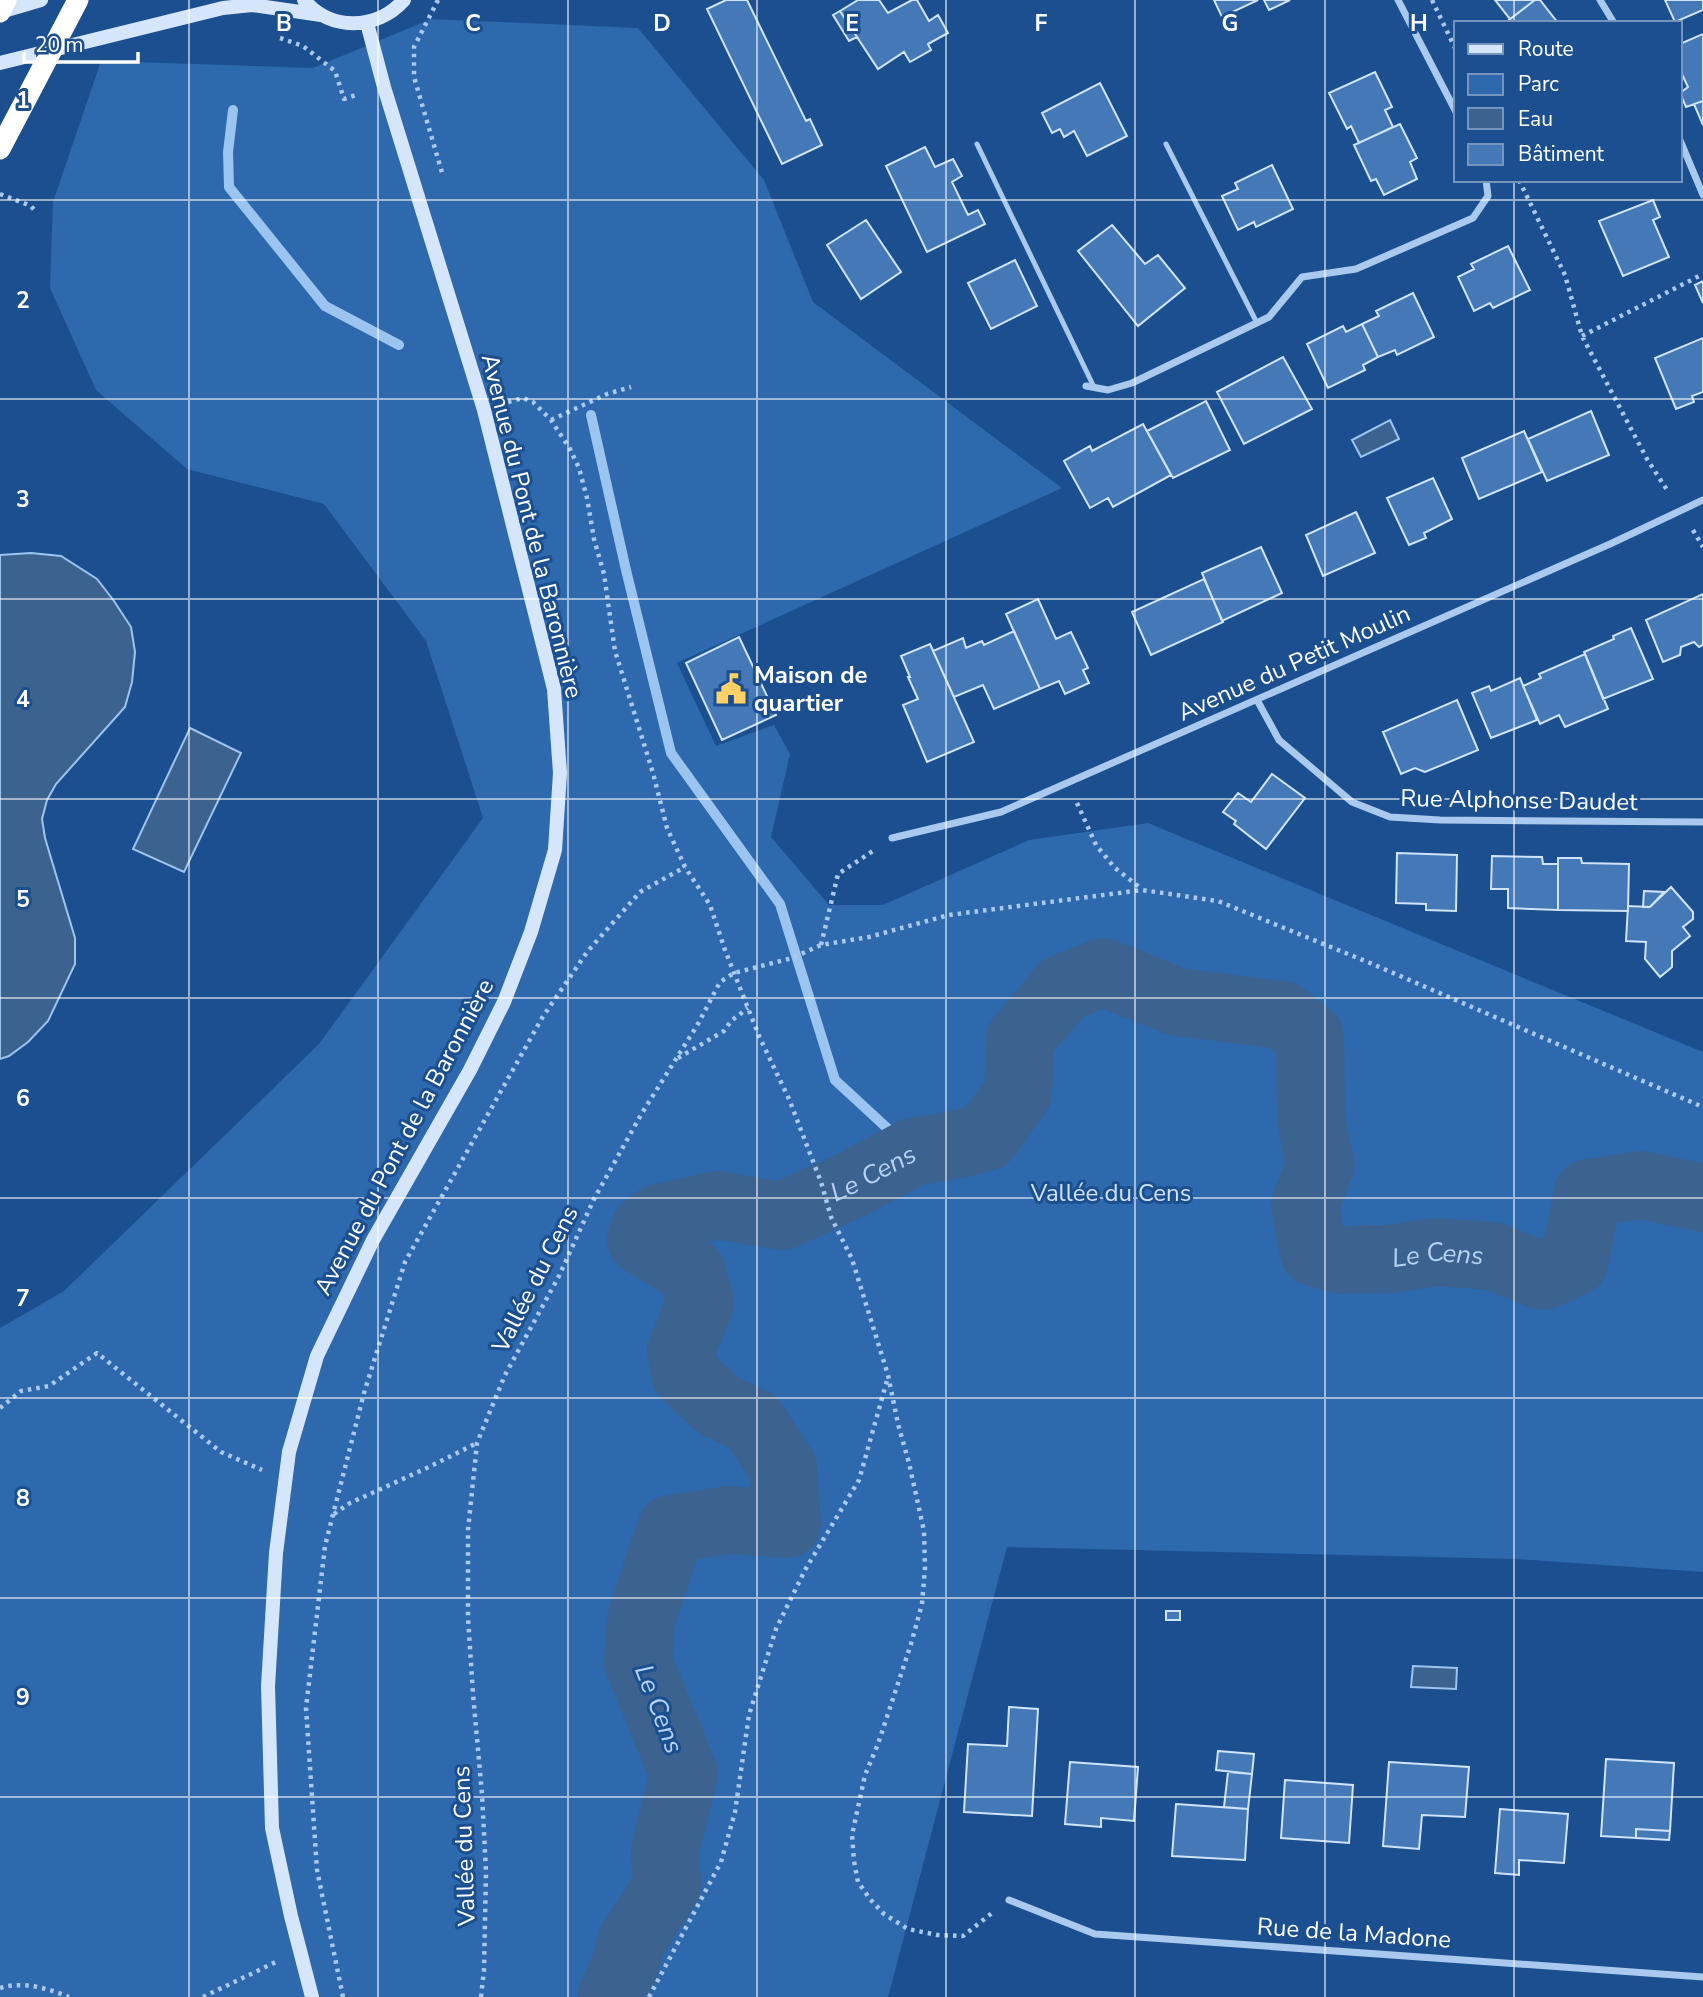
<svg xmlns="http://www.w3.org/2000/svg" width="1703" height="1997" font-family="'Nunito Sans',sans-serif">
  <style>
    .green { fill: #2e69ad }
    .water { fill: #3c6290; stroke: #9cc4f0; stroke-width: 2 }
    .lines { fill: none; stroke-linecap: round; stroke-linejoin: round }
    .stream { stroke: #9cc4f0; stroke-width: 10 }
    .river { stroke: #3c6290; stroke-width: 68 }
    .building { fill: #4478b7; stroke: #cfe3fa; stroke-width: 2 }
    .path { stroke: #a9c9ee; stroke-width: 4.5; stroke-dasharray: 3.5 5; stroke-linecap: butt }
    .lane { stroke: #a9c9ee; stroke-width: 5 }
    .street { stroke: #a9c9ee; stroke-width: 7 }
    .secondary { stroke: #d6e6fa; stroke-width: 14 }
    .highway { stroke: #fff; stroke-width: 21 }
    .grid { fill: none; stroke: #fff; stroke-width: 2; stroke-opacity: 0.55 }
    .labels { text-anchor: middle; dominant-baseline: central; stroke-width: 6; stroke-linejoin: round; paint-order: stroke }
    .street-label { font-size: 24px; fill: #fff; stroke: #1b4f8f }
    .poi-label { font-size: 24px; font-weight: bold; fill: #fff; stroke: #1b4f8f; text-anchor: start }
    .park-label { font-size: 24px; fill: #cfe3fa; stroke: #1b4f8f }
    .water-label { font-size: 26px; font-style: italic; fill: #b5d3f5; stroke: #1b4f8f }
    .grid-label { font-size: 23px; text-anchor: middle; font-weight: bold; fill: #fff; stroke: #1b4f8f; stroke-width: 6; stroke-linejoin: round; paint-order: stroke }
  </style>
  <rect width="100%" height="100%" fill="#1b4f8f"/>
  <path class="green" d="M431 19 638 28 764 180 813 302 1062 488 677 663 716 746 774 725 790 754 771 837 829 905H883L1029 840 1148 823 1703 1052V1572L1516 1559 1007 1547 888 1997H0V1328L64 1291 319 1044 483 818 426 641 324 504 187 469 96 390 50 288 53 202 101 61 313 68Z"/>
  <path class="water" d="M1390 420 1399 439 1361 457 1352 440Z
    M31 553 61 556 97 579 114 601 131 627 135 652 132 682 125 707 56 784 47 800 42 819 45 838 75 938V964L48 1021 28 1042 9 1056 0 1059V555Z
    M190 728 241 753 184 872 133 849Z
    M1413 1666 1457 1668 1456 1689 1411 1687Z"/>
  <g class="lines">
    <path class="stream" d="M233 110 228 152 229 187 325 306 399 345
      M591 415 626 570 671 753 780 904 835 1080 913 1152"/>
    <path class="river" id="s1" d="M611 1997 624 1969 632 1940 667 1887 665 1849 684 1774 638 1662 641 1619 671 1529 728 1520 787 1524 783 1468 753 1422 718 1405 685 1374 681 1351 700 1303 692 1272 641 1240 645 1228 659 1218 717 1205 782 1216 851 1185 913 1152 959 1144 986 1137 1018 1093 1020 1039 1062 989 1103 972 1177 1002 1282 1015 1310 1037 1311 1118 1320 1165 1305 1206 1314 1252 1341 1260 1388 1259 1436 1252 1493 1256 1542 1276 1574 1262 1588 1193 1641 1185 1703 1198"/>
  </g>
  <path class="building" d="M726 0H747L806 121 810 119 822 145 782 164 707 9Z
    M858 0H879L888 13 912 0H917L929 21 938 15 948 33 928 44 931 50 910 62 904 52 878 69 840 11Z
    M1214 0H1258L1222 17Z
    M1264 0H1290L1269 10Z
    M1495 0H1535L1510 19Z
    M1535 0H1540L1558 23H1505Z
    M1665 0H1703V10L1675 22Z
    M840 11 857 37 849 41 833 15Z
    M1703 34V101L1686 107 1680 93 1688 87 1680 70V44Z
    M1375 72 1392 107 1385 110 1393 127 1359 143 1351 126 1347 129 1329 93Z
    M1100 83 1127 136 1087 156 1074 131 1064 137 1060 129 1052 133 1042 113Z
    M1703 101V125L1694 104Z
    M1400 124 1417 158 1410 162 1417 179 1384 195 1376 179 1371 181 1354 145Z
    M925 147 935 167 953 159 962 176 952 182 968 215 978 210 985 224 927 252 886 166Z
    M1272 165 1293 209 1256 227 1254 222 1238 230 1222 196 1238 189 1235 183Z
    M1653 200 1660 217 1653 220 1669 257 1623 276 1599 221Z
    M866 220 901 272 861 299 827 245Z
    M1112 225 1145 264 1158 255 1185 288 1138 326 1078 251Z
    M1508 246 1530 290 1493 308 1490 303 1474 311 1458 277 1474 269 1471 264Z
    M1015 260 1037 306 991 329 968 283Z
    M1703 281V303L1695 285Z
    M1413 293 1434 337 1397 355 1395 350 1378 357 1362 324 1379 316 1376 311Z
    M1362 324 1378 357 1363 365 1365 370 1328 388 1307 344 1343 326 1346 332Z
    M1703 338V392L1692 396 1694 402 1676 409 1655 358Z
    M1283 357 1312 409 1244 444 1217 392Z
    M1206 401 1230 450 1173 478 1147 431Z
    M1591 411 1609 455 1547 481 1528 439Z
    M1143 424 1171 475 1113 507 1108 498 1090 508 1064 461 1090 446 1092 451Z
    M1524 431 1542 472 1479 499 1462 458Z
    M1433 478 1452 519 1424 533 1426 538 1409 545 1387 498Z
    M1356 512 1375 553 1323 576 1306 535Z
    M1261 547 1282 593 1222 621 1202 573Z
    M1204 579 1223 622 1151 655 1132 612Z
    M1703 594V645L1699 647 1694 642 1681 647 1680 655 1663 662 1646 620Z
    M1038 599 1056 639 1071 632 1088 668 1083 670 1089 683 1065 694 1059 681 1040 689 1006 614Z
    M1631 628 1653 679 1603 699 1584 652 1614 639 1613 636Z
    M1014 631 1040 689 994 709 983 685 954 697 933 651 963 638 966 648 982 641 984 645Z
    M739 637 776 715 722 740 686 663Z
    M930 644 974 742 927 762 903 705 918 699 908 677H910L901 656Z
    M1585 654 1608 709 1565 727 1559 715 1540 724 1523 686 1541 678 1539 674Z
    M1520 678 1537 720 1491 738 1472 693 1489 686 1491 691Z
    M1457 700 1478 750 1425 772 1415 768 1401 774 1383 732Z
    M1272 774 1305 798 1266 849 1234 824 1236 821 1223 812 1238 793 1251 802Z
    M1397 853 1457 855 1456 911 1426 910V904L1396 903Z
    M1492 856 1542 857 1543 864H1558V910L1508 908V889H1491Z
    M1558 858H1581L1582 863 1629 864 1628 911 1558 910Z
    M1671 887 1693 912V919L1683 927 1690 936 1672 951V967L1660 977 1645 959 1646 942 1626 941 1628 906 1650 907Z
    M1644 891 1664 892 1650 907H1643Z
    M1166 1611H1180V1620H1166Z
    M1009 1707 1038 1709 1032 1816 964 1812 968 1744 1007 1746Z
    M1218 1751 1254 1754 1252 1774 1216 1770Z
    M1606 1759 1674 1763 1670 1831 1636 1829V1838L1601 1836Z
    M1070 1762 1138 1767 1134 1821 1101 1818V1827L1065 1824Z
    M1389 1762 1469 1767 1465 1817 1422 1815 1419 1849 1383 1846Z
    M1228 1772 1252 1774 1248 1809 1224 1807Z
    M1285 1780 1353 1785 1349 1843 1281 1838Z
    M1176 1804 1248 1809 1245 1860 1172 1856Z
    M1500 1809 1568 1814 1564 1863 1519 1860V1875L1495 1873Z
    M1636 1829 1670 1831 1669 1840 1636 1838Z"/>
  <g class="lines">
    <path class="path" d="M438 0 414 47V77L443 176
      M1432 0 1456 50
      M280 38 303 46 335 71 344 99 359 94
      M1519 180 1565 275 1582 336 1647 459 1669 493
      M0 194 31 206 36 212
      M1582 336 1703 274
      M508 402 523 398 533 402 551 420 570 449 579 468 587 498 594 539 604 574 615 651 653 773 667 828 685 867 710 905 725 950 759 1036 789 1099 821 1182 831 1217 852 1259 888 1375 898 1424 909 1463 924 1531 925 1568 922 1604 911 1644 878 1744 865 1775 852 1835 854 1861 858 1882 870 1899 884 1914 908 1929 937 1935 963 1936 992 1913
      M551 420 607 394 631 387
      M1693 530 1703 547
      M1077 803 1096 845 1115 868 1142 889
      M821 945 838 874 876 849
      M678 1058 724 1031 731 1021 748 1008
      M0 1408 21 1391 49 1386 97 1353 221 1452 262 1470
      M334 1514 350 1503 429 1467 477 1443
      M0 1988C23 1981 47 1988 69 1997
      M203 1997 278 1961
      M343 1997 317 1870 306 1708 325 1546 364 1393 405 1262 542 1018 587 952 640 892 685 867
      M481 1997 484 1970 486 1872 482 1794 473 1694 468 1617V1530L477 1443 505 1375 559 1276 594 1199 642 1113 698 1024 720 982 734 973 792 958 821 945 869 937 949 915 1142 890 1218 901 1370 963 1703 1107
      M649 1997 721 1862 735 1812 749 1715 776 1629 805 1570 859 1480 888 1377"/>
    <path class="lane" d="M977 144 1094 387
      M1166 144 1257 323"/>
    <path class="street" d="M1398 0 1456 112
      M1600 0 1614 23
      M1680 140 1703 195
      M1086 386 1108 390 1132 383 1269 317 1302 277 1356 269 1473 218 1488 196 1486 180
      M1257 700 1279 740 1352 802 1390 817 1440 820 1703 822
      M892 838 1001 812 1610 544 1703 500
      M1009 1900 1095 1934 1703 1977"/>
    <path class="secondary" d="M304 0C331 32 377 30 404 0
      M0 12 41 0
      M0 63 223 8 252 5 321 15
      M312 1997 291 1916 272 1828 268 1686 276 1553 289 1452 317 1356 373 1240 470 1070 504 1002 531 932 555 850 560 773 554 689 484 410 384 87 367 23"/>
    <path class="highway" d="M0 12 6 0
      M0 149 78 0"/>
  </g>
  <path class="grid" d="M189 0V1997M378 0V1997M568 0V1997M757 0V1997M946 0V1997M1135 0V1997M1325 0V1997M1514 0V23M1514 180V1997M0 200H1703M0 399H1703M0 599H1703M0 799H1703M0 998H1703M0 1198H1703M0 1398H1703M0 1598H1703M0 1797H1703"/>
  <defs>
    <g id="civic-bare" transform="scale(2.415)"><path d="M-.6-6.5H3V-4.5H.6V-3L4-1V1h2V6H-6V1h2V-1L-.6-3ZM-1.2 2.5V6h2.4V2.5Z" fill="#ffd166" stroke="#1b4f8f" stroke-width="2.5" paint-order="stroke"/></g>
  </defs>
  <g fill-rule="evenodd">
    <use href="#civic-bare" x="731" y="689"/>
  </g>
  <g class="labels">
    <g class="street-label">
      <text transform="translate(532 526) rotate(76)">Avenue du Pont de la Baronnière</text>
      <text transform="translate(1294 663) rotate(-24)">Avenue du Petit Moulin</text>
      <text transform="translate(1519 800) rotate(1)">Rue Alphonse Daudet</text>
      <text transform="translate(404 1137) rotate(-62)">Avenue du Pont de la Baronnière</text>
      <text transform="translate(535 1279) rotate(-63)">Vallée du Cens</text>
      <text transform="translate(464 1846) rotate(-92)">Vallée du Cens</text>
      <text transform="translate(1354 1933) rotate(4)">Rue de la Madone</text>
    </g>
    <g class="poi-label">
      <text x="754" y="675">Maison de<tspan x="754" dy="28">quartier</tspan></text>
    </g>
    <g class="park-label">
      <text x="1111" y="1193">Vallée du Cens</text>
    </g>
    <g class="water-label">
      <text stroke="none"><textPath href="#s1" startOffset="1234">Le Cens</textPath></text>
      <text stroke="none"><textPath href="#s1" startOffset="2138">Le Cens</textPath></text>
      <text transform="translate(659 1709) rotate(69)">Le Cens</text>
    </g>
  </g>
  <g class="grid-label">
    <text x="284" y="31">B</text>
    <text x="473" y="31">C</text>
    <text x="662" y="31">D</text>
    <text x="852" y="31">E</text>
    <text x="1041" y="31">F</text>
    <text x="1230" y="31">G</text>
    <text x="1419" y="31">H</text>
    <text x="23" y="108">1</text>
    <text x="23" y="308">2</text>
    <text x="23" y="507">3</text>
    <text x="23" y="707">4</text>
    <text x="23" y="907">5</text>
    <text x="23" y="1106">6</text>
    <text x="23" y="1306">7</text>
    <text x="23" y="1506">8</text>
    <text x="23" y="1705">9</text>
  </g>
  <rect x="1454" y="21" width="228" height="161" fill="#1b4f8f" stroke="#7695bc" stroke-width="2"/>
  <rect x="1468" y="44" width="35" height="10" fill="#d6e6fa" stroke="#7695bc" stroke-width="2"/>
  <text x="1518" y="56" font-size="21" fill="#ffffff">Route</text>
  <rect x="1468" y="74" width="35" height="21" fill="#2e69ad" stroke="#7695bc" stroke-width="2"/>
  <text x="1518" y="91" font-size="21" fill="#ffffff">Parc</text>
  <rect x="1468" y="108" width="35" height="21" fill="#3c6290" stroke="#7695bc" stroke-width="2"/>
  <text x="1518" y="126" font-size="21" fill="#ffffff">Eau</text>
  <rect x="1468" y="144" width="35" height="21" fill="#4478b7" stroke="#7695bc" stroke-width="2"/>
  <text x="1518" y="161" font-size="21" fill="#ffffff">Bâtiment</text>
  <path d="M24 52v10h114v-10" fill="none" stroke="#ffffff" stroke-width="3.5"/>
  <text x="35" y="52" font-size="21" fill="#ffffff" stroke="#1b4f8f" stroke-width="5" paint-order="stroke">20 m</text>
</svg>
